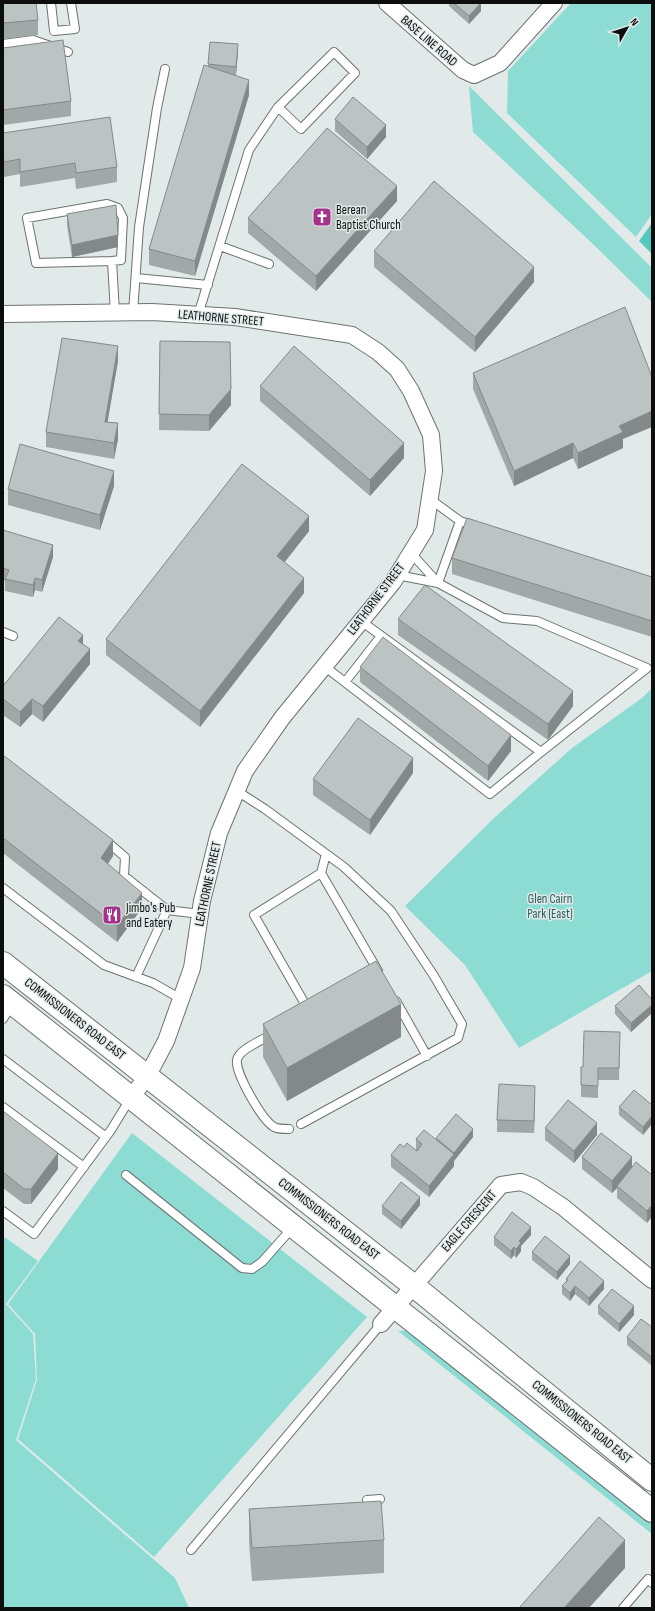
<svg xmlns="http://www.w3.org/2000/svg" width="655" height="1611" font-family="'Sofia Sans Condensed',sans-serif">
  <style>
    .green { fill: #8ddcd4 }
    .forest { fill: #54c9c0 }
    .lines { fill: none; stroke-linecap: round; stroke-linejoin: round }
    .lane-casing { stroke: #6b7372; stroke-width: 10 }
    .street-casing { stroke: #6b7372; stroke-width: 18 }
    .secondary-casing { stroke: #6b7372; stroke-width: 24 }
    .lane { stroke: #fff; stroke-width: 8 }
    .street { stroke: #fff; stroke-width: 16 }
    .secondary { stroke: #fff; stroke-width: 22 }
    .wall { fill: #a1a9a8 }
    .shaded-wall { fill: #838988 }
    .building { fill: #bbc4c3; stroke: #838988 }
    .labels { text-anchor: middle; dominant-baseline: central; stroke-width: 3; stroke-linejoin: round; paint-order: stroke }
    .street-label { font-size: 13px; fill: #0b0e0d; stroke: #e1eae9 }
    .poi-label { font-size: 13px; fill: #0b0e0d; stroke: #e1eae9; text-anchor: start }
    .park-label { font-size: 13px; fill: #2d5e5a; stroke: #e1eae9 }
  </style>
  <rect width="100%" height="100%" fill="#e1eae9"/>
  <path class="green" d="M571 3H652V214L636 237 507 113 508 71Z
    M469 86 652 268V302L595 246 473 132Z
    M652 688V971L519 1048 465 965 405 906 494 818 572 748 642 698Z
    M132 1133 367 1317 154 1557 18 1439 37 1380 35 1334 8 1304Z
    M3 1236 38 1261 6 1304 33 1334 36 1379 16 1440 175 1578 189 1608H3Z
    M409 1330 652 1519V1534L398 1331Z"/>
  <path class="forest" d="M652 223V254L639 241Z"/>
  <g class="lines">
    <g class="lane-casing">
      <path id="lane" d="M51 3 54 31 75 29 71 3
        M3 44 33 40 68 52
        M220 246 269 264
        M112 261 36 263 27 218 107 204 118 208 123 218 121 260 112 261 115 313
        M136 278 208 285
        M133 313 139 227 157 108 165 69
        M198 315 249 150 278 107 334 52 355 73 301 129 278 107
        M430 499 460 521 475 526
        M411 553 438 583
        M438 583 460 521
        M361 621 541 752 647 668 537 621 503 618 438 583 397 575
        M3 632 13 636
        M324 666 490 794 541 752
        M345 682 381 636
        M237 791 265 809 344 867 391 911 434 976 462 1024 458 1038 301 1124
        M105 840 125 857 124 876 167 910 200 914
        M321 873 378 971
        M3 888 104 965 153 983 181 999
        M136 977 167 910
        M396 1001 427 1056
        M309 1011 254 915 321 873 326 854
        M3 1019 12 1004
        M271 1035C262 1040 238 1050 237 1060 235 1073 262 1120 274 1127 277 1129 284 1129 289 1129
        M3 1059 106 1137
        M3 1107 84 1167
        M126 1175 242 1268 252 1269 262 1262 293 1227
        M3 1211 34 1234 111 1130 130 1099
        M367 1500 380 1499
        M191 1550 381 1324
        M623 1608 648 1579 652 1583"/>
    </g>
    <g class="street-casing">
      <path id="street" d="M387 3 463 70 474 75 500 63 554 3
        M3 314 152 312 235 317 352 335 378 352 397 369 411 391 431 435 434 471 425 530 393 582 282 718 245 771 219 833 202 901 192 968 166 1041 148 1075 131 1098
        M381 1324 501 1185 521 1182 533 1187 563 1207 652 1280"/>
    </g>
    <g class="secondary-casing">
      <path id="secondary" d="M3 963 414 1286 652 1480
        M3 996 652 1511"/>
    </g>
    <use href="#lane" class="lane"/>
    <use href="#street" class="street"/>
    <use href="#secondary" class="secondary"/>
  </g>
  <path class="wall" d="M3 3 38 20V35L3 39Z
    M449 3H481V11L469 24 449 6Z
    M3 48 71 101V116L3 125Z
    M238 52 236 75H233L249 95 195 276 149 265V249L208 67V64Z
    M335 119 386 137 367 159 335 131Z
    M3 133 117 167V182L76 189 75 178 20 187V174L4 177 3 167Z
    M397 201 316 291 248 233V218Z
    M67 214 118 247 72 257 67 226Z
    M374 251 534 282 475 352 374 267Z
    M160 341 231 405 209 431 159 430Z
    M118 361 107 422 118 439 114 459 46 447V432Z
    M473 373 623 439V448L578 469 573 458 514 486 473 389Z
    M260 386 404 458 370 496 260 401Z
    M114 486 100 530 8 505V489Z
    M3 530 53 557 42 592 35 590 33 597 5 591V581L3 580Z
    M309 531 284 562 304 593 200 727 106 655V639Z
    M452 558 652 577V637L452 574Z
    M398 619 573 706 548 740 398 635Z
    M83 644 90 664 43 722 32 714 20 727 3 715V686Z
    M360 667 511 751 488 781 360 682Z
    M3 755 113 856 108 864 142 908 117 942 3 853Z
    M413 773 370 835 313 795V779Z
    M652 1000V1013L631 1032 615 1014V1006Z
    M263 1024 401 1037 287 1101 263 1057Z
    M620 1044 619 1080H598V1098L581 1097V1085L583 1067Z
    M535 1098 534 1133 497 1132V1120Z
    M652 1105 643 1135 619 1115V1107Z
    M3 1111 58 1169 31 1204H24L3 1188Z
    M545 1128 597 1135 574 1163 545 1140Z
    M473 1137 454 1161V1166L429 1197 391 1167V1155L404 1147 416 1150V1139L436 1140V1138Z
    M582 1157 632 1167 652 1175 647 1223 617 1198V1188L612 1193 582 1169Z
    M420 1205 401 1229 382 1214V1206Z
    M531 1235 521 1246V1251L516 1258 514 1255 511 1259 494 1245V1237Z
    M532 1252 570 1264 557 1280 532 1260Z
    M566 1279 604 1289 589 1306 575 1294 570 1301 562 1294V1286L566 1281Z
    M598 1306 634 1315 619 1332 598 1314Z
    M652 1327 651 1365 627 1345V1337Z
    M249 1509 384 1540V1573L252 1581 249 1542Z"/>
  <path class="shaded-wall" d="M481 3V11L469 24V16Z
    M238 44V52L236 75V67Z
    M249 80V95L195 276V261Z
    M386 125V137L367 159V147Z
    M397 186V201L316 291V276Z
    M118 235V247L72 257V245Z
    M534 267V282L475 352V337Z
    M118 346V361L105 437V422Z
    M231 389V405L209 431V415Z
    M652 411V427L623 439V448L578 469V453L619 426Z
    M118 423V439L114 459V443Z
    M404 443V458L370 496V480Z
    M573 443V458L514 486V471Z
    M114 471V486L100 530V515Z
    M309 516V531L277 572V556Z
    M53 545V557L42 592V580Z
    M35 578V590L33 597V585Z
    M304 578V593L200 727V711Z
    M83 635V650L78 641Z
    M90 649V664L43 722V706Z
    M573 691V706L548 740V724Z
    M32 699V714L20 727V712Z
    M511 735V751L488 781V766Z
    M413 758V773L370 835V820Z
    M113 840V856L101 873V858Z
    M142 893V908L117 942V926Z
    M401 1004V1037L287 1101V1068Z
    M652 1005V1013L631 1032V1023Z
    M535 1086V1098L534 1133V1121Z
    M652 1116V1124L643 1135V1127Z
    M597 1123V1135L574 1163V1151Z
    M473 1129V1137L454 1161V1166L429 1197V1186L454 1155V1153Z
    M58 1153V1169L31 1204V1189Z
    M632 1157V1169L617 1186V1188L612 1193V1181Z
    M420 1197V1205L401 1229V1221Z
    M652 1205V1217L647 1223V1211Z
    M531 1227V1235L521 1246V1251L516 1258V1249L519 1241Z
    M514 1247V1255L511 1259V1251Z
    M570 1256V1264L557 1280V1272Z
    M604 1281V1289L589 1306V1298Z
    M575 1286V1294L570 1301V1293Z
    M634 1306V1315L619 1332V1324Z
    M652 1356V1364L651 1365V1357Z
    M625 1540V1568L589 1608H564Z"/>
  <path class="building" d="M3 3H36L38 20 3 23Z
    M454 3H481L469 16Z
    M63 40 71 101 3 110V48Z
    M210 42 238 44 236 67 208 64Z
    M204 65 249 80 195 261 149 249Z
    M353 97 386 125 367 147 335 119Z
    M110 117 117 167 76 173 75 163 20 172V159L4 162 3 152V133Z
    M327 128 397 186 316 276 248 218Z
    M434 181 534 267 475 337 374 251Z
    M116 205 118 235 72 245 67 214Z
    M625 307 652 377V411L619 426 623 432 578 453 573 443 514 471 473 373Z
    M62 338 118 346 105 422 118 423 114 443 46 432Z
    M160 341 230 342 231 389 209 415 159 414Z
    M294 346 404 443 370 480 260 386Z
    M20 444 114 471 100 515 8 489Z
    M242 464 309 516 277 556 304 578 200 711 106 639Z
    M467 518 652 577V621L452 558Z
    M3 530 53 545 42 580 35 578 33 585 5 579 9 570 3 568Z
    M425 585 573 691 548 724 398 619Z
    M59 617 83 635 78 641 90 649 43 706 32 699 20 712 3 699V686Z
    M383 637 511 735 488 766 360 667Z
    M358 718 413 758 370 820 313 779Z
    M3 755 113 840 101 858 142 893 117 926 3 838Z
    M376 961 401 1004 287 1068 263 1024Z
    M639 985 652 1000V1005L631 1023 615 1006Z
    M584 1031 620 1032 619 1068H598V1086L581 1085V1067H583Z
    M499 1084 535 1086 534 1121 497 1120Z
    M634 1090 652 1105V1116L643 1127 619 1107Z
    M568 1100 597 1123 574 1151 545 1128Z
    M3 1111 58 1153 31 1189H24L3 1172Z
    M456 1114 473 1129 454 1153 436 1138Z
    M424 1130 454 1154 429 1186 391 1155 400 1144 404 1147 407 1143 417 1151 422 1144 416 1139Z
    M601 1133 632 1157 612 1181 582 1157Z
    M636 1162 652 1175V1205L647 1211 617 1186Z
    M401 1182 420 1197 401 1221 382 1206Z
    M512 1212 531 1227 519 1241 521 1243 516 1249 514 1247 511 1251 494 1237Z
    M545 1236 570 1256 557 1272 532 1252Z
    M580 1261 604 1281 589 1298 575 1286 570 1293 562 1286 568 1280 566 1279Z
    M612 1289 634 1306 619 1324 598 1306Z
    M641 1319 652 1327V1356L651 1357 627 1337Z
    M381 1501 384 1540 252 1548 249 1509Z
    M599 1517 625 1540 564 1608H519Z"/>
  <defs>
    <g id="church-square" transform="scale(1)"><rect x="-9" y="-9" width="18" height="18" rx="4" fill="#a6328c" stroke="#e1eae9"/><path d="M-1.2-6h2.4v3.5h3.3v2.4h-3.3V6h-2.4V-.1h-3.3v-2.4h3.3Z" fill="#fff"/></g>
    <g id="restaurant-square" transform="scale(1)"><rect x="-9" y="-9" width="18" height="18" rx="4" fill="#a6328c" stroke="#e1eae9"/><path d="M-5-6h1v4h1v-4h1v4h1v-4h1v5L-1.5 .5V6h-2V.5L-5-1ZM5-6V6H3V1.5H1.5Q1.5-4 5-6Z" fill="#fff"/></g>
  </defs>
  <g fill-rule="evenodd">
    <use href="#church-square" x="322" y="217"/>
    <use href="#restaurant-square" x="112" y="915"/>
  </g>
  <g class="labels">
    <g class="street-label">
      <text transform="translate(429 41) rotate(41)">BASE LINE ROAD</text>
      <text transform="translate(221 318) rotate(5)">LEATHORNE STREET</text>
      <text transform="translate(376 599) rotate(-53)">LEATHORNE STREET</text>
      <text transform="translate(208 884) rotate(-78)">LEATHORNE STREET</text>
      <text transform="translate(75 1019) rotate(38)">COMMISSIONERS ROAD EAST</text>
      <text transform="translate(329 1219) rotate(38)">COMMISSIONERS ROAD EAST</text>
      <text transform="translate(469 1221) rotate(-49)">EAGLE CRESCENT</text>
      <text transform="translate(582 1422) rotate(39)">COMMISSIONERS ROAD EAST</text>
    </g>
    <g class="poi-label">
      <text x="336" y="210">Berean<tspan x="336" dy="15">Baptist Church</tspan></text>
      <text x="126" y="908">Jimbo's Pub<tspan x="126" dy="15">and Eatery</tspan></text>
    </g>
    <g class="park-label">
      <text x="550" y="899">Glen Cairn<tspan x="550" dy="15">Park (East)</tspan></text>
    </g>
  </g>
  <rect width="655" height="1611" fill="none" stroke="#0b0e0d" stroke-width="8"/>
  <g transform="translate(627 28) rotate(51)" stroke="#e1eae9" stroke-width="3" paint-order="stroke">
  <path d="M0-3L7 15L0 10L-7 15Z" fill="#0b0e0d"/>
  <text y="-6" font-size="11" font-weight="bold" text-anchor="middle" fill="#0b0e0d">N</text>
  </g>
</svg>
